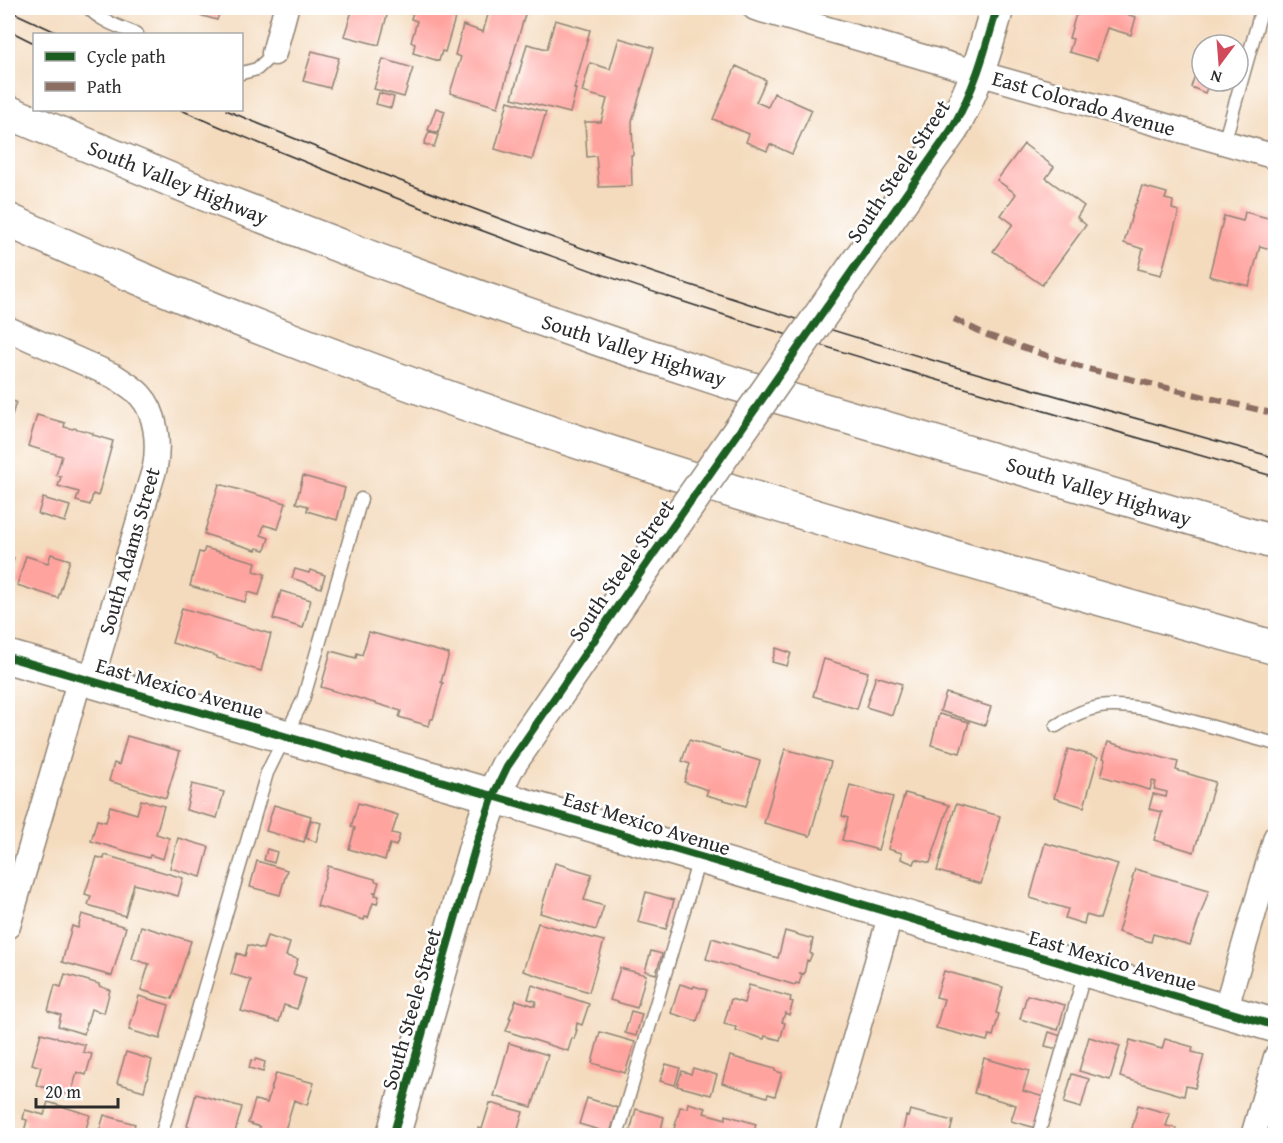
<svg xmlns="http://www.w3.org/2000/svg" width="1283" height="1143" font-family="'Gentium Book Plus',serif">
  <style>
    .building { fill: #ffa39f }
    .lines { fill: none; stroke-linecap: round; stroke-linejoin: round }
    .lane-casing { stroke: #908374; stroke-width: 15 }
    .street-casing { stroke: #908374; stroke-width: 27 }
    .secondary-casing { stroke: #908374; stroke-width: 36 }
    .highway-casing { stroke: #908374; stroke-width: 36 }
    .lane { stroke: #fff; stroke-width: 12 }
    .street { stroke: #fff; stroke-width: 24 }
    .secondary { stroke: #fff; stroke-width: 33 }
    .highway { stroke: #fff; stroke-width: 33 }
    .tram { stroke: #2b2b2b; stroke-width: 1.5 }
    .secondary-bridge-casing { stroke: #908374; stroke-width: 36; stroke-linecap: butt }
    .secondary-bridge { stroke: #fff; stroke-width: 33 }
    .quiet { stroke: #8d6e63; stroke-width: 6; stroke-dasharray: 12 6; stroke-linecap: butt }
    .cycleway-casing { stroke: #fff; stroke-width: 11 }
    .cycleway { stroke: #1b5e20; stroke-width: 8 }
    .labels { text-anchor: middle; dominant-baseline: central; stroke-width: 5; stroke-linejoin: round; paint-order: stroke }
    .street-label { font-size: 21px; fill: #2b2b2b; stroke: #fff }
  </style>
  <rect width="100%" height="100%" fill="#fff"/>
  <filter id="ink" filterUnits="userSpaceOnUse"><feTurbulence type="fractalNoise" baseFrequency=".0167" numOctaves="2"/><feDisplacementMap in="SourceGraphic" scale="12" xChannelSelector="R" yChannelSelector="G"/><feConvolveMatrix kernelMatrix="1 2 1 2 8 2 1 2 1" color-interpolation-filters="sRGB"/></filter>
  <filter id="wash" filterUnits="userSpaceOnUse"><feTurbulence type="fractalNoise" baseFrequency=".008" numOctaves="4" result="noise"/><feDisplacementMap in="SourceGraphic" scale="24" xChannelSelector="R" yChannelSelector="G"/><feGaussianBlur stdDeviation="1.35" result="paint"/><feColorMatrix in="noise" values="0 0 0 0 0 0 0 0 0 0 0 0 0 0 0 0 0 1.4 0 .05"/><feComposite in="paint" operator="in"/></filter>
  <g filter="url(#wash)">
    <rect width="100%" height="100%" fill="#f4dbbe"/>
    <g id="blocks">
      <path class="building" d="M175 8H221L217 20Z
        M353 8H389L379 45 344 36Z
        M414 8H458L445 52 442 51 439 61 413 53 415 44 411 42 417 21 411 19Z
        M490 8H513L526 11 498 107 450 93 461 57 455 55 463 25 483 32Z
        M1080 8H1104L1136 17 1131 35 1107 28 1097 60 1069 52 1073 39 1069 38 1076 14 1078 15Z
        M555 20 590 30 574 89H576L570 113 512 98 527 44 547 49Z
        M619 38 654 48 632 121 633 155H631L632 186 599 187 596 156 587 157 585 122H601L607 99 582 92 590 63 610 69Z
        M312 51 339 58 330 88 303 81Z
        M383 59 413 68 404 97 374 89Z
        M736 66 766 80 756 102 768 107 774 93 812 110 792 154 770 144 767 151 746 142 749 134 713 119Z
        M1195 75 1202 77V81H1210L1205 93 1191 87Z
        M379 93 394 97 391 108 376 104Z
        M508 101 546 112 532 160 495 149Z
        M436 108 445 111 438 133 428 130Z
        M429 132 438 135 434 147 424 144Z
        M1024 144 1054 167 1046 178 1084 206 1077 217 1086 225 1042 285 993 251 1013 224 1001 215 1016 194 997 180Z
        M1142 186 1167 193 1165 199 1173 201 1172 209 1179 211 1161 275 1138 269 1143 249 1124 243 1135 204H1136Z
        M1245 212 1276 220V251L1260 246 1249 286 1209 276 1224 216 1243 221Z
        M1275 369H1276V384L1271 383Z
        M8 400 16 402 8 428Z
        M37 415 65 423 64 427 73 429 74 428 93 433V435L113 441 98 496 93 494 90 505 76 501 79 492 58 486 61 477 56 475 62 456 28 446Z
        M303 476 345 488 337 520 307 511 308 506 296 503Z
        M219 484 286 503 278 529 264 525 261 535 269 538 265 550 257 548 256 550 204 534Z
        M43 498 70 506 65 522 38 514Z
        M205 548 256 562 254 571 265 574 259 595 248 592 245 602 190 586 199 552 203 553Z
        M51 554 70 560 58 598 17 585 26 556 48 563Z
        M8 556 14 558 8 579Z
        M295 569 309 573 310 570 325 575 321 588 292 578Z
        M281 591 311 600 303 628 273 619Z
        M182 608 271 634 261 671 217 658V656L172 643Z
        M369 632 449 654 441 682 443 683 433 719H431L429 726 399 717 401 711 321 687 331 651 356 658 357 653 362 655Z
        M776 648 791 653 787 666 772 662Z
        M824 659 868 672 857 709 813 696Z
        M876 676 902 684 892 715 866 707Z
        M946 693 991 707 985 725 940 711Z
        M939 714 969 722 960 753 931 745Z
        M127 736 180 751 166 798 109 781 114 763 119 765Z
        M689 740 760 761 746 806 706 795 708 790 684 782 690 764 682 761Z
        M1108 742 1178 762 1176 770 1215 782 1194 852 1154 840 1162 812 1149 809 1153 794 1166 797 1167 792 1154 789 1156 782 1152 781 1150 790 1101 776 1106 759 1103 758Z
        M785 749 831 762 810 836 764 823Z
        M1068 749 1098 757 1084 807 1054 798Z
        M192 784 224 792 217 818 186 810Z
        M850 785 893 797 878 850 842 840 848 818 842 816Z
        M905 793 949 805 930 863 916 859 914 864 901 859 902 853 888 849Z
        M141 800 164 806 156 834 169 838 163 859 150 855 149 858 91 841 97 820 106 822 110 806 137 814Z
        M358 803 398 815 392 833 400 835 396 846 390 844 385 860 349 849 355 828 351 827Z
        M956 804 1000 816 981 884 937 871Z
        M274 805 311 816 304 842 266 831Z
        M311 820 321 823 316 842 306 838Z
        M178 838 209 847 201 877 170 868Z
        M1045 843 1118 864 1100 919 1086 915 1084 924 1065 918 1068 909 1030 898Z
        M267 849 277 852 274 863 264 860Z
        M105 855 183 878 178 896 134 884 125 916 88 905 91 896 85 894 97 857 104 859Z
        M257 861 287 870 280 895 250 887Z
        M555 863 592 874 584 900 604 906 596 930 540 913Z
        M328 866 375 879V881L379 882 376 892H373L376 893 375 895 379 896 377 904 373 903 368 918 365 917 364 920 317 906Z
        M1135 869 1209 890 1190 945 1153 934 1151 942 1118 932 1133 880 1132 879Z
        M646 892 674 900 666 929 638 922Z
        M82 914 126 927 112 976 62 962 72 926 78 928Z
        M538 923 604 941 589 992 523 971Z
        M141 926 191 941 172 999 141 990 149 964 132 959Z
        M785 931 813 939 810 953 812 954 809 961 807 960 804 974 799 973 802 974 799 984 796 983 795 985 706 959 712 938 778 958Z
        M267 936 290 943 286 956 298 959 293 974 306 978 297 1009 284 1005 279 1022 241 1011 251 980 231 974 237 953 245 956 248 945 263 949Z
        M651 951 662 954 656 974 645 971Z
        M620 968 646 975 637 1008 610 1000Z
        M944 971 1003 987 996 1013 999 1014 993 1036 989 1035 987 1041 936 1028 944 999 936 997Z
        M65 974 99 984V986L110 990 104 1013 91 1009 84 1034 58 1026 61 1015 48 1011 55 985 61 987Z
        M680 984 693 988 694 986 707 990 697 1021 671 1013Z
        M532 985 589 1004 582 1025 577 1023 576 1030H577L574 1039 572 1038 568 1051 506 1031 511 1018H509L516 1000 535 1006 536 1001 528 999Z
        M749 985 791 997 790 1001 793 1002 789 1015 785 1013 782 1022 785 1023 780 1040 765 1036 764 1039 735 1030 736 1027 724 1024 731 999 744 1003Z
        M1027 995 1065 1005 1058 1030 1020 1019Z
        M139 996 169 1005 160 1039 129 1030Z
        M631 1011 642 1014 636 1036 625 1033Z
        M600 1032 635 1042 625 1073 592 1063Z
        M1049 1032 1061 1036 1057 1049 1045 1046Z
        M41 1033 85 1045 83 1052 92 1054 86 1075 77 1072 71 1095 36 1085 41 1067 32 1064Z
        M1089 1037 1120 1046 1110 1080 1079 1071Z
        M1165 1039 1193 1047 1192 1052 1204 1055 1195 1088 1186 1086 1184 1096 1120 1077 1130 1040 1162 1049Z
        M509 1043 548 1055 532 1107 494 1096Z
        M126 1052 152 1060 144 1091 117 1083Z
        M730 1056 775 1069V1071L782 1073 775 1096 768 1094 767 1097 722 1083Z
        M984 1058 1029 1071 1023 1091 1044 1097 1036 1128 1011 1121 1016 1105 974 1093Z
        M256 1059 265 1062 263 1072 249 1068 251 1060 255 1061Z
        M666 1064 680 1068 675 1085 660 1081Z
        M693 1068 717 1075 711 1095 677 1086 682 1071 691 1074Z
        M276 1073 314 1083 307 1105 294 1100 285 1130 301 1136H257L260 1127 248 1123 255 1100 267 1103Z
        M1072 1074 1089 1079 1081 1108 1064 1103Z
        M196 1094 242 1107 234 1136H220L187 1126Z
        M587 1098 618 1108 610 1133 579 1124Z
        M48 1102 90 1115 84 1136H23L27 1120 23 1119 25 1110 44 1115Z
        M490 1103 523 1112 516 1136H476L478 1128 482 1129Z
        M688 1103 706 1108 704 1113 726 1119V1115L756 1124 753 1136H629L636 1109 664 1117 661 1130 673 1133 680 1107 687 1108Z
        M1138 1105 1170 1114 1166 1126 1176 1128 1174 1136H1130Z
        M910 1110 953 1121 949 1136H902L906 1116 908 1117Z
        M104 1115 135 1124 131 1136H112L99 1132Z
        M591 1130 603 1134 602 1136H589Z"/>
    </g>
  </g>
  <g filter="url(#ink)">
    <use href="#blocks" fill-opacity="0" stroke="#908374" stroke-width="1.5"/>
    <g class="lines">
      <g class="lane-casing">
        <path id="lane" d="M89 8C98 20 122 28 137 34
          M242 73 257 69 274 53
          M1224 143 1262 8
          M1056 726C1089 704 1108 703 1147 709L1276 744
          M161 1136 267 773 303 700 361 499
          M617 1136 699 859
          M1038 1136 1085 972"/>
      </g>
      <g class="street-casing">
        <path id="street" d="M755 8 978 73 1276 157
          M274 53 286 8
          M8 329 114 376C123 382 133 387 140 395 157 413 159 444 155 467L91 681
          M8 926 80 678
          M1225 1011 1276 837
          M827 1136 891 913
          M1253 1136 1276 1057"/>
      </g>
      <g class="secondary-casing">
        <path id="secondary" d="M844 282 951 130C974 91 985 51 997 8
          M8 657 493 796 1276 1026
          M393 1136 477 842 493 796 507 767 516 754 650 559"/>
      </g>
      <g class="highway-casing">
        <path id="highway" d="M8 112 205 194 374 259 481 298 616 345 732 383 1276 543
          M8 220C100 262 192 302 287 338 609 463 943 555 1276 648"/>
      </g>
      <use href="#lane" class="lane"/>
      <use href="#street" class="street"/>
      <use href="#secondary" class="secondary"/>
      <use href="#highway" class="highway"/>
      <path class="tram" d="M8 10 60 34
        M8 30 34 43
        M181 110C289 157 399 200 510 241 563 260 615 280 669 297 869 363 1073 419 1276 477
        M226 110C275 131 325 151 375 171 492 217 611 260 731 298 911 357 1094 406 1276 458"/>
      <g class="secondary-bridge-casing">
        <path id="secondary-bridge" d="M650 559 844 282"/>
      </g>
      <use href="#secondary-bridge" class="secondary-bridge"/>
      <path class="quiet" d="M954 319 987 335 1080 367 1276 414"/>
      <g class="cycleway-casing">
        <path id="cycleway" d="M8 657 493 796 1276 1026
          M393 1136 477 842 493 796 507 767 650 559 951 130C974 91 985 51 997 8"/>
      </g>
      <use href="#cycleway" class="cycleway"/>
    </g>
  </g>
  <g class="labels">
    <g class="street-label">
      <text transform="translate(1084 103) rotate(16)">East Colorado Avenue</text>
      <text transform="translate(898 171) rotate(-56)">South Steele Street</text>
      <text transform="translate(178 182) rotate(22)">South Valley Highway</text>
      <text transform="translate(634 350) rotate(18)">South Valley Highway</text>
      <text transform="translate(1099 491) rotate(17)">South Valley Highway</text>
      <text transform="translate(129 551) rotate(-74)">South Adams Street</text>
      <text transform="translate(621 570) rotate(-55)">South Steele Street</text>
      <text transform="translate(180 688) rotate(16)">East Mexico Avenue</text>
      <text transform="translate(647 823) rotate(17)">East Mexico Avenue</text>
      <text transform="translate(1113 960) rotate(16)">East Mexico Avenue</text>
      <text transform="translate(411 1009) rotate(-74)">South Steele Street</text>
    </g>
  </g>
  <rect width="1283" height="1143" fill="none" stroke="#fff" stroke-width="30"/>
  <rect x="33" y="33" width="210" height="78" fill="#ffffff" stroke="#aaaaaa" stroke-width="1.5"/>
  <rect x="45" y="52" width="30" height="9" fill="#1b5e20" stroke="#aaaaaa" stroke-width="1.5"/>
  <text x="87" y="63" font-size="18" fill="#2b2b2b">Cycle path</text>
  <rect x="45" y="82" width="30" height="9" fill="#8d6e63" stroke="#aaaaaa" stroke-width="1.5"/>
  <text x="87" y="93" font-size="18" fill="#2b2b2b">Path</text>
  <g transform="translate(1220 63) rotate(196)"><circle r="28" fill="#ffffff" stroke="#aaaaaa" stroke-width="1.5"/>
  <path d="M0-4.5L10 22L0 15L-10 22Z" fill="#d1495b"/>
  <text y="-9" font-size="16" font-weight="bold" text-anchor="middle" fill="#2b2b2b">N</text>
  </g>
  <path d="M36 1098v9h82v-9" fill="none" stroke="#2b2b2b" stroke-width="3"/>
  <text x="45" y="1098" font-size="18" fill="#2b2b2b" stroke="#ffffff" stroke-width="4.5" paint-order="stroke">20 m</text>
</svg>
